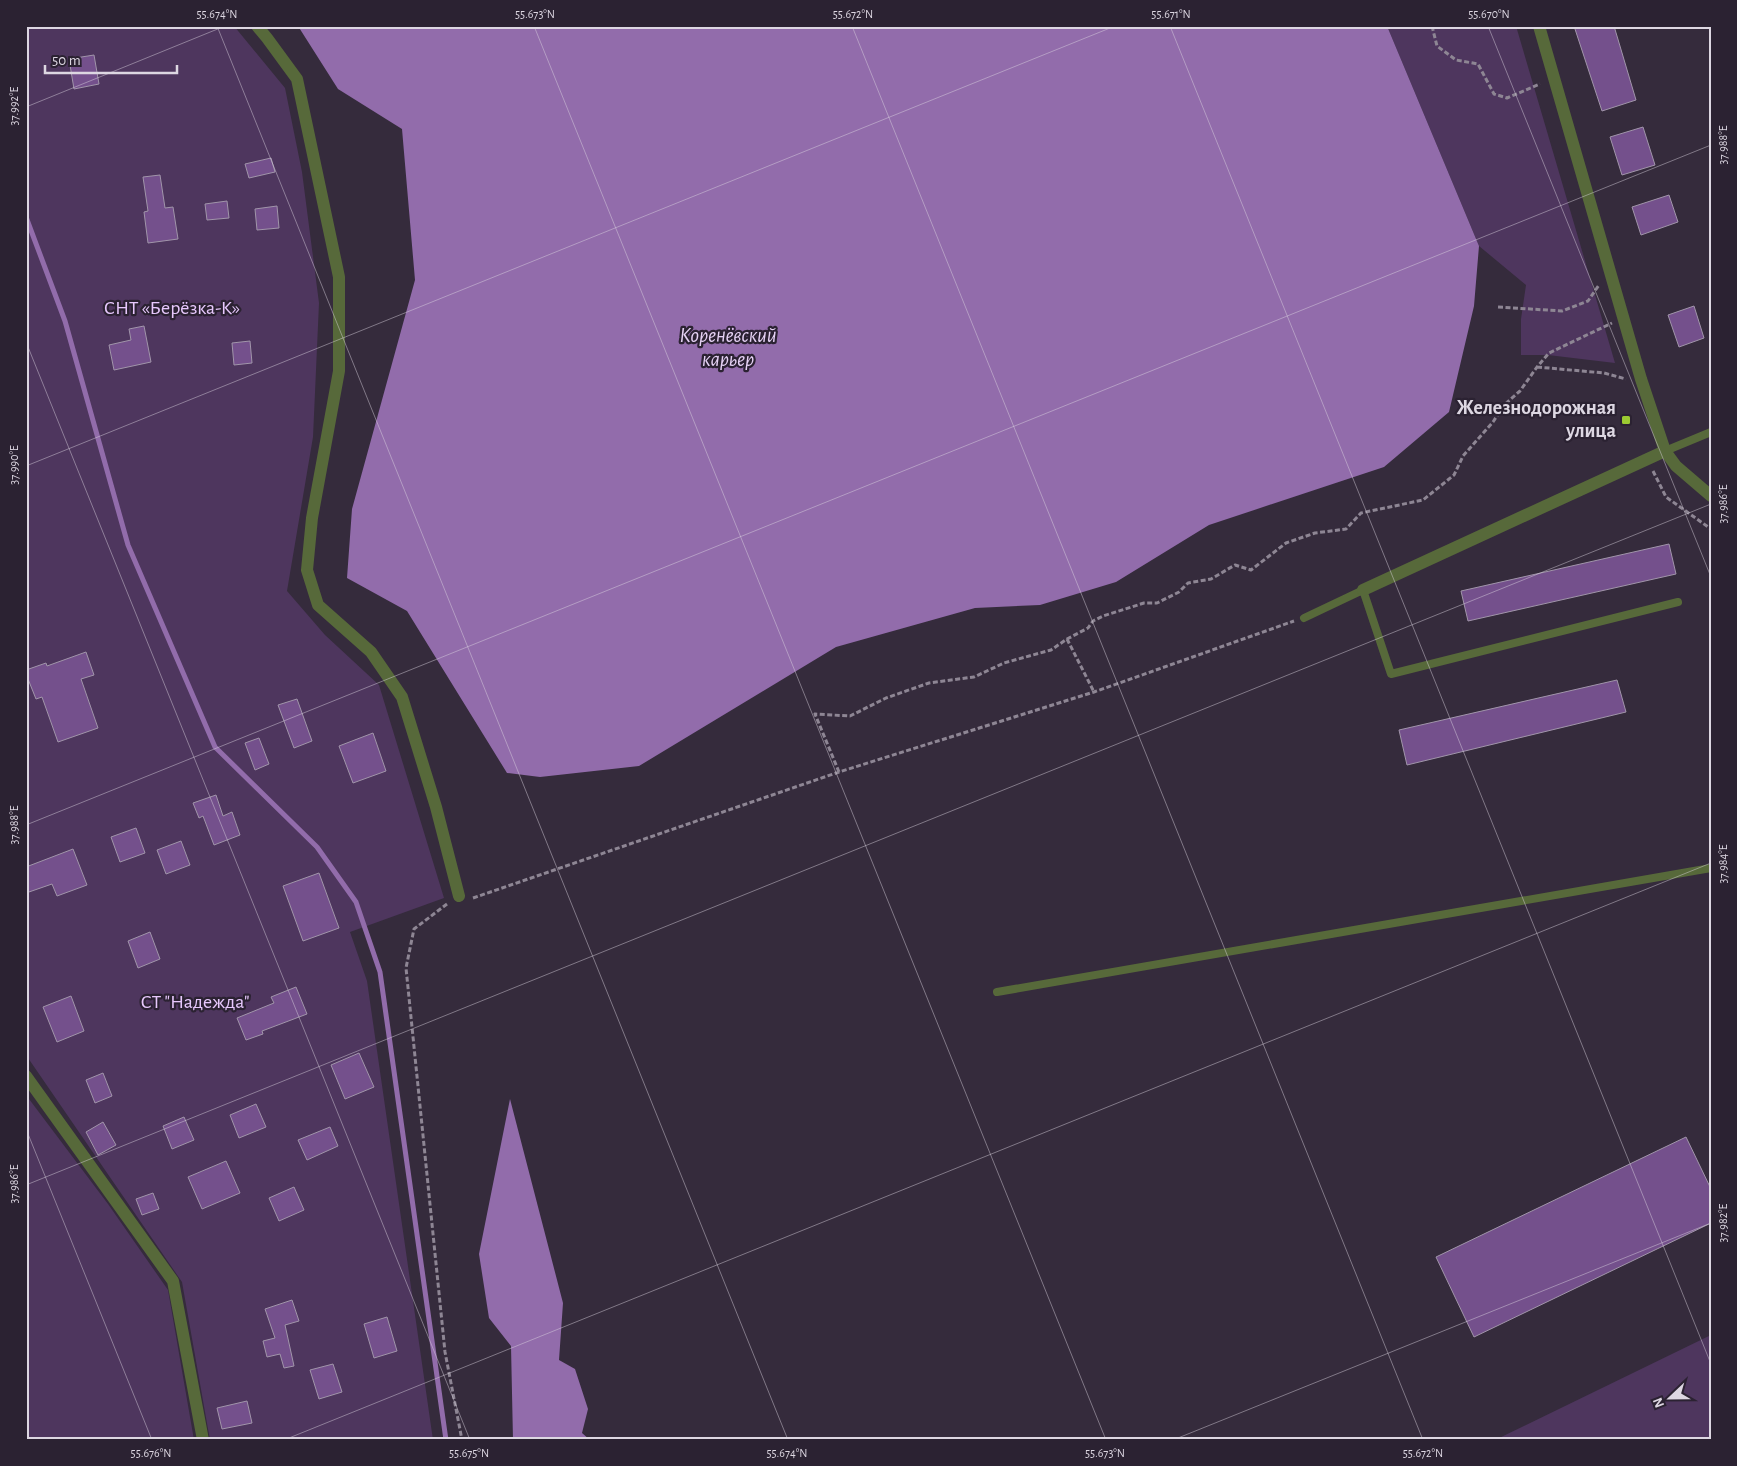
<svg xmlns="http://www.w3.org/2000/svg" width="1737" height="1466" font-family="'Alegreya Sans',sans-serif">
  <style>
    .green { fill: #4e365e }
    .water { fill: #926cab }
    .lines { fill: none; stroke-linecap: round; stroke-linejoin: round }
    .stream { stroke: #926cab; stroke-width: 5 }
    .building { fill: #74508c; stroke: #a195aa }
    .path { stroke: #8e8694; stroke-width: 3; stroke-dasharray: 5 2.5; stroke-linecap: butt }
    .service { stroke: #57693a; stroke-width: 8 }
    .minor { stroke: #57693a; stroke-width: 12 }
    .ticks { fill: none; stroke: #ddd7e2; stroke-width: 1; stroke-opacity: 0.45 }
    .poi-dot { fill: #9cca32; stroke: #2b2232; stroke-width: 2 }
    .labels { text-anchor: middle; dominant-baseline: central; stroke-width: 4.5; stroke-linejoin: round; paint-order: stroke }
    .park-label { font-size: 20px; fill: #e7c8fd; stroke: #2b2232 }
    .poi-label { font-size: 20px; font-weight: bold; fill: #ddd7e2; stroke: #2b2232; text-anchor: end }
    .water-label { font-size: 21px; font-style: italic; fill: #e6d2f5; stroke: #2b2232 }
    .neatline { fill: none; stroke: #ddd7e2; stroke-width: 2 }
    .ticks-label { font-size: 12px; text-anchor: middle; fill: #ddd7e2 }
  </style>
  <rect width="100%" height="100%" fill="#352b3c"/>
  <path class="green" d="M26 26H234L285 88 302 172 319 303 313 437 287 591 325 635 379 685 444 898 350 932 367 981 433 1440H210L182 1282 26 1055Z
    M1387 26H1516L1615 363 1548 355H1521V319L1526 285 1479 246Z
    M26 1095 108 1204 168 1290 194 1440H26Z
    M1711 1335V1440H1495Z"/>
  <path class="water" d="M298 26H1387L1479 246 1474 306 1449 412 1384 467 1209 525 1116 582 1040 605 975 608 836 647 639 766 540 777 507 773 407 611 347 578 352 509 415 280 402 129 338 89Z
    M510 1099 563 1303 559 1360 575 1369 588 1409 582 1433 590 1440H513L511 1346 489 1318 479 1254Z"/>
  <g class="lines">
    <path class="stream" d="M26 217 65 321 128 545 215 747 317 847 356 902 380 972 446 1440"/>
  </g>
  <path class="building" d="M1574 26H1614L1636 100 1602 111Z
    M94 55 99 84 74 89 69 59Z
    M1643 127 1655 165 1622 175 1610 137Z
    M271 158 275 172 249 178 245 164Z
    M160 175 165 208 173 207 178 239 148 243 144 212 148 211 143 177Z
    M1669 195 1678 222 1641 235 1632 207Z
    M227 201 229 218 207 220 205 204Z
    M277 206 279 228 257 230 255 209Z
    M1694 306 1704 338 1679 347 1668 315Z
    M144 326 151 362 114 370 109 345 131 340 129 329Z
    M250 341 252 363 234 365 232 343Z
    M1669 544 1676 574 1468 621 1461 591Z
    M86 652 94 675 81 679 98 728 58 742 42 697 36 699 26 674V670L46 663 47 666Z
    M1617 680 1626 712 1407 765 1399 730Z
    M297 699 312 741 294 748 278 705Z
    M373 733 386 771 353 783 339 746Z
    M259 738 269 764 255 770 245 743Z
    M216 795 223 816 232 812 240 835 214 845 203 816 199 818 193 803Z
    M136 828 145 853 120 862 111 837Z
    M181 841 190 865 166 874 157 850Z
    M73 849 87 885 57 896 52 884 26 893V867Z
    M319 873 339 928 303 941 283 886Z
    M150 932 160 959 138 968 128 941Z
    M296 987 307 1014 262 1031 263 1034 246 1040 237 1018 274 1003 271 997Z
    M71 996 84 1031 57 1042 43 1007Z
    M359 1053 374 1087 345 1099 331 1065Z
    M103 1073 112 1096 95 1103 86 1080Z
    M256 1104 266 1127 239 1138 230 1115Z
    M184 1117 194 1140 172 1149 163 1126Z
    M103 1122 116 1145 98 1155 86 1132Z
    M330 1127 338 1146 307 1160 298 1140Z
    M1686 1137 1711 1189V1223L1474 1337 1436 1257Z
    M226 1161 240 1193 202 1209 188 1177Z
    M294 1187 304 1210 279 1221 269 1198Z
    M153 1193 159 1209 142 1215 136 1199Z
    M292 1300 299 1321 285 1325 294 1366 284 1368 280 1354 267 1357 263 1341 275 1338 265 1309Z
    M387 1317 397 1351 374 1358 364 1324Z
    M333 1364 342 1392 319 1399 310 1370Z
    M247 1401 252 1423 222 1429 217 1408Z"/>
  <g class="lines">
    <path class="path" d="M1432 26 1437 46 1456 60 1478 64 1494 94 1507 98 1540 84
      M1498 307 1562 311 1588 301 1599 285
      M1537 367 1604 373 1626 379
      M1653 471 1666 497 1711 529
      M1067 639 1094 692
      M839 772 815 714 850 716 886 698 929 683 974 677 1004 663 1051 650 1067 639 1088 628 1093 621 1103 616 1144 603H1157L1179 592 1188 583 1211 579 1235 565 1251 570 1286 543 1315 533 1346 529 1361 513 1423 500 1454 475 1463 456 1493 422 1504 405 1520 391 1537 367 1549 353 1612 323
      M473 898 839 772 1094 692 1294 621
      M447 904 414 929 406 968 445 1352 462 1440"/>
    <path class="service" d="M1665 451 1711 432
      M1304 618 1363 590 1391 674 1678 602
      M997 992 1711 868"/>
    <path class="minor" d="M257 26 267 38 297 79 339 277V371L312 518 307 570 318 605 371 652 402 697 436 807 459 896
      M1539 26 1641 379 1665 451 1676 466 1711 496
      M1363 590 1665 451
      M26 1076 173 1281 203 1440"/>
  </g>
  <path class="ticks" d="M217 26 788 1440M534 26 1106 1440M852 26 1423 1440M1170 26 1711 1364M1488 26 1711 577M26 107 225 26M26 342 470 1440M26 466 1115 26M26 825 1711 145M26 1129 152 1440M26 1185 1711 504M284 1440 1711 863M1173 1440 1711 1223"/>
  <rect class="poi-dot" x="1621" y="415" width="10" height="10" rx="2.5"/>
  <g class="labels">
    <g class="park-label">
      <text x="172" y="308">СНТ «Берёзка-К»</text>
      <text x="195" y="1002">СТ "Надежда"</text>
    </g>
    <g class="poi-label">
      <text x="1616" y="408">Железнодорожная<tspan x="1616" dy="23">улица</tspan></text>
    </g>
    <g class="water-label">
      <text x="728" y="335">Коренёвский<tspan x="728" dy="24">карьер</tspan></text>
    </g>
  </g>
  <rect width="1737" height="1466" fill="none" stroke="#2b2232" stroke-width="55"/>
  <g transform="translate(1670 1398) rotate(248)" stroke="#2b2232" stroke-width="4" paint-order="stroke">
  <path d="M0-4L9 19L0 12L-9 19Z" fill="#ddd7e2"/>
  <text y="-8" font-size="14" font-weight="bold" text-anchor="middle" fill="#ddd7e2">N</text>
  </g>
  <path d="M45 65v8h132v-8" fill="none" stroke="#ddd7e2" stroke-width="2.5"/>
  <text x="52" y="65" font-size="15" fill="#ddd7e2" stroke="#2b2232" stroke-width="4" paint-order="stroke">50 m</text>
  <rect x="28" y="28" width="1682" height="1410" class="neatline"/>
  <g class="ticks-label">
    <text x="217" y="18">55.674°N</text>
    <text x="535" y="18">55.673°N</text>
    <text x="853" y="18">55.672°N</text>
    <text x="1171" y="18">55.671°N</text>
    <text x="1489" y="18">55.670°N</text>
    <text transform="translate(14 106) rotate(-90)" y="4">37.992°E</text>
    <text transform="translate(1723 145) rotate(-90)" y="4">37.988°E</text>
    <text transform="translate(14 465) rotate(-90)" y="4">37.990°E</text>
    <text transform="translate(1723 504) rotate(-90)" y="4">37.986°E</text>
    <text transform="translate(14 825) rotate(-90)" y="4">37.988°E</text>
    <text transform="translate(1723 864) rotate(-90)" y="4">37.984°E</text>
    <text transform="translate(14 1184) rotate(-90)" y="4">37.986°E</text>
    <text transform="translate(1723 1223) rotate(-90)" y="4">37.982°E</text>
    <text x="151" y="1457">55.676°N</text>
    <text x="469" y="1457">55.675°N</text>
    <text x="787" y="1457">55.674°N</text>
    <text x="1105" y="1457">55.673°N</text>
    <text x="1423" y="1457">55.672°N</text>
  </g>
</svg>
